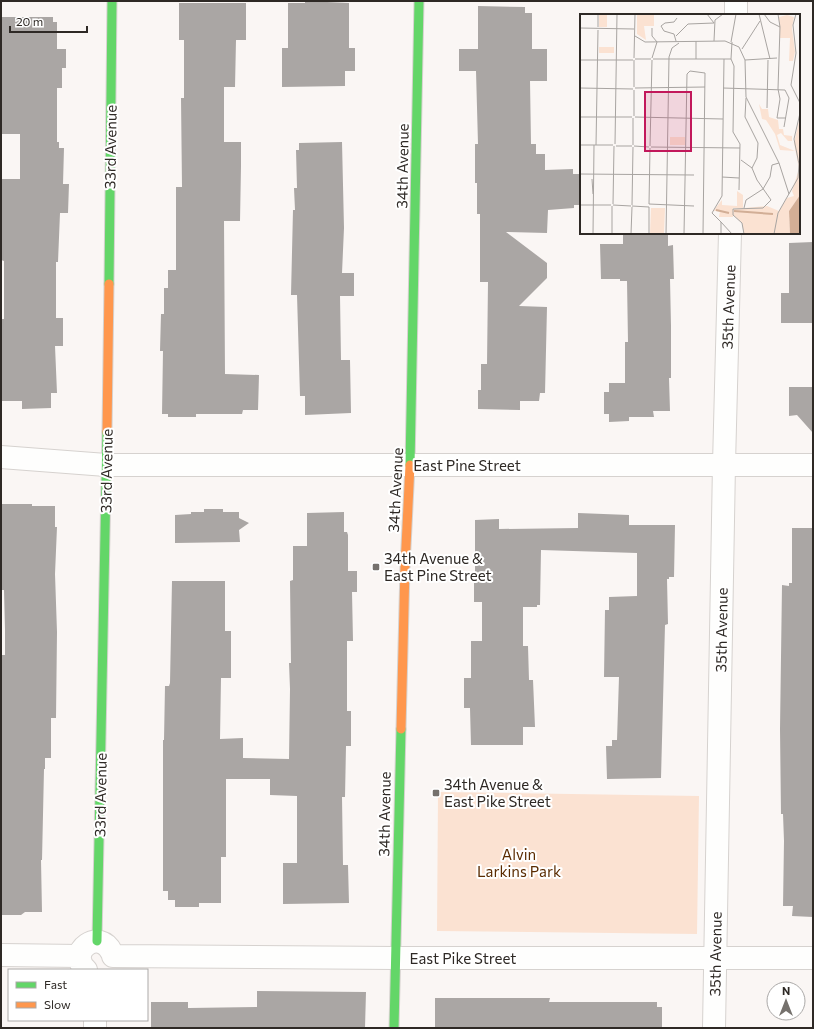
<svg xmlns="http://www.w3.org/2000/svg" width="814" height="1029" font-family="Commissioner,sans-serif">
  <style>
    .green { fill: #fbe2d2 }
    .building { fill: #aaa6a4 }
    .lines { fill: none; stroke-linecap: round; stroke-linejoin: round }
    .street-casing { stroke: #d6d2cf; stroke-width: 24 }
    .fast-casing { stroke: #d6d2cf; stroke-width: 11 }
    .slow-casing { stroke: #d6d2cf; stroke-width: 11 }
    .street { stroke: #fefefd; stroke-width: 22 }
    .fast { stroke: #63d668; stroke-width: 9 }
    .slow { stroke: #ff974d; stroke-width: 9 }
    .poi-dot { fill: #75716d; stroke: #fff; stroke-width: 1.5 }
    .labels { text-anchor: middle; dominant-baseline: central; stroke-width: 4; stroke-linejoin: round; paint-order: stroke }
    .street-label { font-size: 15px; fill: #2e2925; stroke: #fff }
    .poi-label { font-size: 15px; fill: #2e2925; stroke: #fff; text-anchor: start }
    .park-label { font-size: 15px; fill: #5a2b00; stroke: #fff }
    .inset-river { fill: none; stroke: #d2ae96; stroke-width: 2 }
    .inset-road { fill: none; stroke: #a8a4a1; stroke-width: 1 }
    .view { fill: #c2185b; fill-opacity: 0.15; stroke: #c2185b; stroke-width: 2 }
    .inset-edge { fill: none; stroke: #2e2925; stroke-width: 2 }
  </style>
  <rect width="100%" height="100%" fill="#faf6f4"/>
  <path class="green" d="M438 792 699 796 697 934 437 931Z"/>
  <path class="building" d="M305 1 349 3V48H355V71H345V86L282 87V48H288V3H305Z
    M179 3H246V40H236L235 87H224V142H241V166L240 221H224L225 374 259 375 258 410H243L242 414H196V417H168V414H162L163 351H160L161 314H164V288H168V270H176V187H182L181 98H184V40H179Z
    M478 6 525 7V13H532V49H547V81H530L531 144H536V154H545V170L573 169V174H581V205H574V208L548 210 547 233 506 232 547 263V278L519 306 547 307 545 393H540L539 401H520V410L478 409V390H481V364H487L488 282H480V214H477V183H475V144H478L476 71H459V49H478Z
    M1 17H53V22H57V49H66V68H62V88H57V142H59V148H64L63 184H69L68 213H60L58 262H56V318H63V346H55L57 393H51V408L22 409V401H1V319H4V261L1 260V183L2 179H20V134H1Z
    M342 142 344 228 342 273H354V296H340L341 360H350L351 413 305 415V396H300L297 295H291L293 210H295L294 188H297L296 150H299V143Z
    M623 233H668V246L673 245 674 279H670L671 326V378H669L670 411H653L654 417H629V421L609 422V414H604V392H609V383H625V342H628L627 281H620V279H601L600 244H623Z
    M813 242V323H781V293H789V243Z
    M789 387H813V433L797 415 789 416Z
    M1 504H32V506H55V527H57L55 574 57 632 56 718H51V758H45V769H44L42 860H41L42 912H25L21 915H1V655H5V630L4 590H1Z
    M204 509H223V512H239V518L249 523 239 530 240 542 175 543V515L191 514V512H204Z
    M344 512V532H347L348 535V571H357V592H352L353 641H347V711H351V746H346L345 797H342L343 865H348L349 903 283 904V863H297V796L270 795V779H226V857H221V903H199V907H175V900H168V891H163V740H164L165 686H169L170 683 172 581H225V631H231V678H221L220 739 243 738V758L289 759 290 689 289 663H291L290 581 293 580V546H307V513Z
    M578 513 629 515V525H675L674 577H669V579H667L668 624 665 625 661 778 607 779 606 746H612V740H617L619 677H604L605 610H609V597L637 596V553L541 550 540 605H537V607H523V646H528L529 680H533L535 727H523V745H471L470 708H464V678H471V641H482V602H474V578H475V520L499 519V529L578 528Z
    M792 528H813V917L792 916 793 906H783L784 841 783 814H781L780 729 782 585 789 586V583H792Z
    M257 991 366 992 365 1028H151V1002H188V1008H189L257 1007Z
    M435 998H550L549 1002H657V1007H662V1028H435Z"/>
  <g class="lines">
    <g class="street-casing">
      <path id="street" d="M736 15V1
        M1 457 106 465H813
        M1 955 80 956
        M113 956 395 958H813
        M86 970C66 951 100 927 112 953
        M95 1028V1020
        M714 1028 724 464 730 233"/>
    </g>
    <g class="fast-casing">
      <path id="fast" d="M109 284 112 1
        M410 465 419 1
        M97 941 107 432
        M394 1028 401 729"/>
    </g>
    <g class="slow-casing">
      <path id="slow" d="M107 432 109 284
        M401 729 405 567 410 465"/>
    </g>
    <use href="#street" class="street"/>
    <use href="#fast" class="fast"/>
    <use href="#slow" class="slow"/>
  </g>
  <g class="poi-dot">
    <rect x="372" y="563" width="8" height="8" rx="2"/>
    <rect x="432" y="789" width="8" height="8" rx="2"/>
  </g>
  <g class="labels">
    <g class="street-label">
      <text transform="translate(110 147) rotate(-89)">33rd Avenue</text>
      <text transform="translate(402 166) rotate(-89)">34th Avenue</text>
      <text transform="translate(728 307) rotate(-88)">35th Avenue</text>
      <text x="467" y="465">East Pine Street</text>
      <text transform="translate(106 471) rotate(-89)">33rd Avenue</text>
      <text transform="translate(395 490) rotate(-87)">34th Avenue</text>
      <text transform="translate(721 630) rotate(-89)">35th Avenue</text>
      <text transform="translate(100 795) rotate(-89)">33rd Avenue</text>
      <text transform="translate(384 814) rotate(-89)">34th Avenue</text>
      <text transform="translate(715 954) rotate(-89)">35th Avenue</text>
      <text x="463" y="958">East Pike Street</text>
    </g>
    <g class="poi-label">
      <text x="384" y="558">34th Avenue &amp;<tspan x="384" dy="17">East Pine Street</tspan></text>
      <text x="444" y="784">34th Avenue &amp;<tspan x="444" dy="17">East Pike Street</tspan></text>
    </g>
    <g class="park-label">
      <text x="519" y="854">Alvin<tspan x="519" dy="17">Larkins Park</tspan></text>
    </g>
  </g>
  <g transform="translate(580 14)">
    <rect width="220" height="220" fill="#faf6f4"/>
    <path d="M19 0H27V13H19ZM57 0H74V12H64L66 26 57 20ZM207 1 214 3 212 14 215 38 213 47H209L210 24H200L199 3ZM19 33H34V39H19ZM179 90 182 95H188L189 103 198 106 199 115H203L204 121 212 122V127H208L201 119 197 121 200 131 215 137 200 136 195 120 186 106 182 105ZM220 103V181L209 197 210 220H164L162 209 153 201V195L187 192 199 197 207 184 214 182 212 177 219 155 214 129ZM90 123H105V131H90ZM157 177 163 181V194H153V203H139L140 197H133L142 186V191L157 192ZM71 194H85L84 220H70Z" fill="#fbe2d2"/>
    <path d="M220 181V220H210L209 197Z" fill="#d2ae96"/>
    <path class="inset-river" d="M136 196 149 199M154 197 193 200"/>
    <path class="inset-road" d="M179 0 190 45M184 0 190 8 200 13M198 0 200 13 198 75 200 85 197 104H206M216 0 213 11 216 39 211 71 220 89M18 13V0M0 14 54 15M72 14V22L77 28 72 44M55 22 65 28 145 27 159 33 165 46 166 83 199 149 209 180M96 22 108 10 134 9 127 0M96 27 94 20 84 17 81 12 85 9 94 8 97 4M134 27 135 6 143 0M151 28 156 0M152 28 151 45 154 52 153 118 160 130 159 176M162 35 180 7M54 44 55 0M55 45H71M73 45H151M116 45V27M0 46H53M165 46 197 44M54 73V46M0 74 53 75M55 74 125 73M143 74 205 76 209 84 204 113M187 94 188 46M54 102V76M0 103H52M55 103 143 105M35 130 37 0M0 131H33M16 131 18 16M53 131V104M36 132H52M54 132 69 133M70 132 72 46M71 133 160 134M70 134 69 190 114 192M161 146 172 154M0 160 114 161M142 163 159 164M12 165 13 180M33 190 34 132M0 191H31M33 191 51 192M52 191 53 133M52 192 69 193V220M164 194 166 186 183 175 190 163 192 151 199 149M141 208 152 220M13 220 14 131M32 220V192M51 220 52 193M86 220 89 43 92 34 99 29M104 220 107 60 110 57 125 59 123 220M141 220V208L132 199 142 182 144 45M164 220 162 209 153 201V195L183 194 191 186 177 166 172 154 177 144 178 129 165 103 166 84M194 220 198 199 218 164 219 150 214 125 220 99"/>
    <path class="view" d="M65 78H111V137H65Z"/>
    <rect width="220" height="220" class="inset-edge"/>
  </g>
  <rect width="814" height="1029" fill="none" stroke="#2e2925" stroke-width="4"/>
  <rect x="8" y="969" width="140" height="52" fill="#ffffff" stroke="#aba9a8"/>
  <rect x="16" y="982" width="20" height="6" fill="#63d668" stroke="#aba9a8"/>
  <text x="44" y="989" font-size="12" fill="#2e2925">Fast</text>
  <rect x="16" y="1002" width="20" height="6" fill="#ff974d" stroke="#aba9a8"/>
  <text x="44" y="1009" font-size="12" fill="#2e2925">Slow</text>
  <g transform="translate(786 1001)"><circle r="19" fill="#ffffff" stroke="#aba9a8"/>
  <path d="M0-3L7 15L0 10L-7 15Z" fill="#75716d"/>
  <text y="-6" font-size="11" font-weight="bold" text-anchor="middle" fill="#2e2925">N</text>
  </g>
  <path d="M10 26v6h77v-6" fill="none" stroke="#2e2925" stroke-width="2"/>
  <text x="16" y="26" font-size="12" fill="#2e2925" stroke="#ffffff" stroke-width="3" paint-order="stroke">20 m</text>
</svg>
